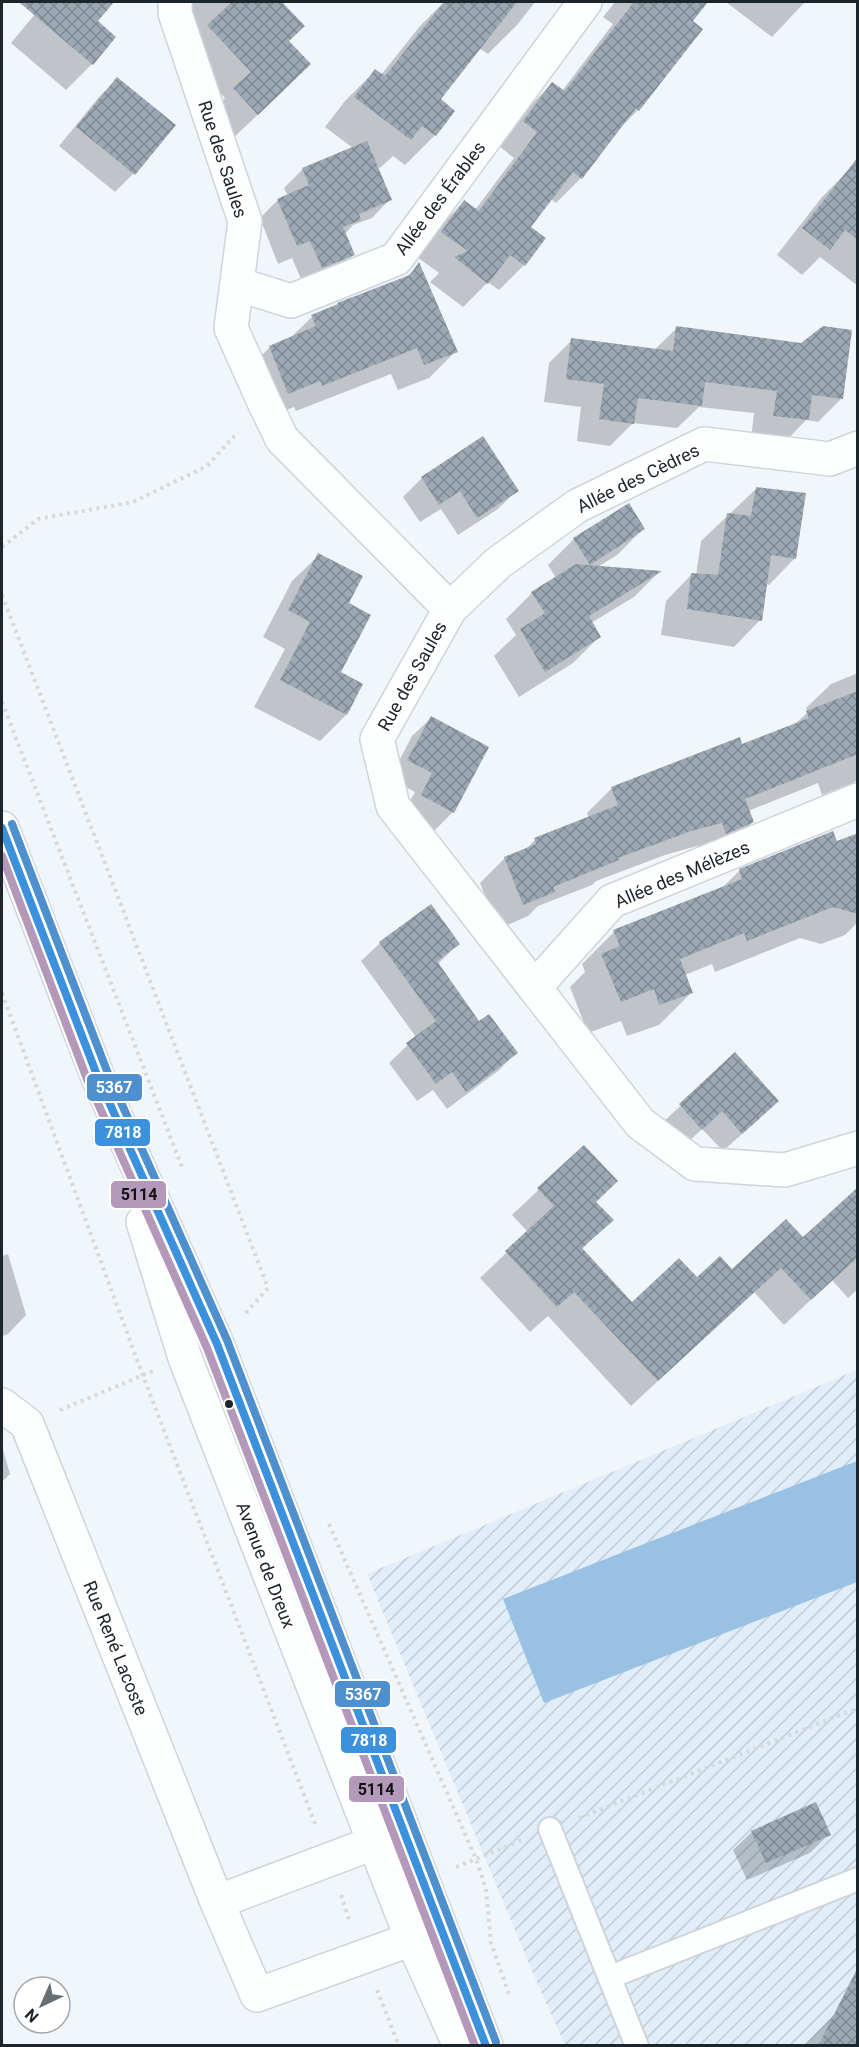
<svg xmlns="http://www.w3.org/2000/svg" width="859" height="2047" font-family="Roboto,sans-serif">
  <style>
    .industrial { fill: url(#industrial-furrows) }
    .water { fill: #99c1e3 }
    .shadow { fill: #0003 }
    .building { fill: url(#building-cross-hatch) }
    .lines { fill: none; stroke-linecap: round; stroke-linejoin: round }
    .service-casing { stroke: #ced4da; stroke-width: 26 }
    .minor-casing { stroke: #ced4da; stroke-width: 36 }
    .secondary-casing { stroke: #ced4da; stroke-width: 36 }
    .path { stroke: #d6d8da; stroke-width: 4; stroke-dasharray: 3 4.5; stroke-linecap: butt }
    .service { stroke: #fdfefe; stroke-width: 22 }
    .minor { stroke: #fdfefe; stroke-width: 33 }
    .secondary { stroke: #fdfefe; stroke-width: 33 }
    .bus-1-casing { stroke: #fff; stroke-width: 12 }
    .bus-2-casing { stroke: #fff; stroke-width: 12 }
    .bus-3-casing { stroke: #fff; stroke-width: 12 }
    .bus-1 { stroke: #3c91dc; stroke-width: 8 }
    .bus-2 { stroke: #b398b9; stroke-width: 8 }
    .bus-3 { stroke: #4d90cd; stroke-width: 8 }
    .bus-dot { fill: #1c242c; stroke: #fff; stroke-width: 2 }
    .labels { text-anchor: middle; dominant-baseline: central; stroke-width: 6; stroke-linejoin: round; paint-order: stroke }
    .street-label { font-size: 18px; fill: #1c242c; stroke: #fff }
    .line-badge { stroke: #fff; stroke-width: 2 }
    .badge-label { font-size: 16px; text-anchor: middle; font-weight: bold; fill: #fff }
    .pale-badge-label { font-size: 16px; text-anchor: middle; font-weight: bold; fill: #111 }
  </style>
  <defs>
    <pattern id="industrial-furrows" width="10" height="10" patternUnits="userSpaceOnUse" patternTransform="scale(1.5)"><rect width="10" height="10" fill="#e1edf8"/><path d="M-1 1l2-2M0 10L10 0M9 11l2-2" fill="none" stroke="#c0cbd5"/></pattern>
    <pattern id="building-cross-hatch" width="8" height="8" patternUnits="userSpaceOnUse" patternTransform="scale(1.5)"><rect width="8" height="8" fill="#9ca8b3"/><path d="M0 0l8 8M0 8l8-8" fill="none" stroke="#7e8992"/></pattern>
  </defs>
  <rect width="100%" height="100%" fill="#f1f6fb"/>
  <path class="industrial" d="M857 1370V2045H565L532 1971 367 1574Z"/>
  <path class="water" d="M857 1461V1582L544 1703 503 1599Z"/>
  <path class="shadow" d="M45 2H112L95 21 92 64 66 90 11 43Z
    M190 2H282L288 42 283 91 231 140 208 115 225 98 182 52 200 35 180 12Z
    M444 2H535L518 24 488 54 479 48 439 99 453 111 435 135 405 165 393 156 380 168 376 166 390 199 372 218 353 225 344 235 353 255 334 274 304 286 292 258 278 264 260 218 278 200 288 196 284 188 303 169 353 148 325 127 345 101 375 71 381 75 420 26Z
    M615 2H706L691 21 638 110 616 132 581 178 556 203 551 199 529 227 524 265 499 290 488 282 463 307 430 282 439 273 417 257 439 227 464 202 475 210 514 158 499 146 527 108 552 84 562 91 613 24 603 17Z
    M726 2H805L772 37Z
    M117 79 174 125 133 174 115 192 59 146 99 97Z
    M848 171 858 178V286L820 257 802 275 777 255 822 197Z
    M419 265 456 351 429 378 398 390 391 374 296 411 294 407 262 420 244 373 270 347 289 339 312 317 405 278Z
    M677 328 841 399 818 422 806 420 784 443 751 439 754 413 699 407 677 428 633 423 610 446 577 441 581 407 544 402 549 363 572 340 654 350Z
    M422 478 517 490 498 509 458 535 441 509 420 522 403 497Z
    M757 488 795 558 769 585 765 584 760 620 734 647 661 635 666 601 692 574 696 575 701 541Z
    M643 529 617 555 598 567 659 572 634 597 591 623 599 637 573 663 519 697 494 656 516 635 506 619 532 593 556 578 548 565 574 539Z
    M319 555 347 604 339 673 361 684 346 715 320 741 254 707 285 649 263 637 292 581Z
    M858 673V779L853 783 822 795 818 783 748 811 753 822 728 847 701 858 697 846 665 855 596 881 592 885 538 906 528 916 498 929 480 883 505 858 524 851 535 840 589 818 587 813 612 788 741 746 794 725 808 712 806 708 831 684Z
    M431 718 453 812 434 831 403 814 415 792 390 778 412 736Z
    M832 833 836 843 858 835V922L845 935 821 944 800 938 715 972 712 964 685 975 691 993 659 1025 627 1036 621 1021 588 1033 570 987 585 972 582 964 614 932 721 889 739 871Z
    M430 906 458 944 437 965 478 1023 516 1053 498 1071 447 1109 433 1090 417 1101 389 1063 416 1037 361 961 380 943Z
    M735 1055 759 1119 723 1151 702 1129 683 1147 661 1124Z
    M584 1147 595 1203 611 1220 581 1250 632 1304 697 1279 732 1271 803 1240 858 1204V1289L848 1298 832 1280 784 1325 754 1292 631 1406 548 1316 530 1332 480 1278 528 1232 512 1215Z
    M8 1254 26 1315 8 1334 2 1336V1256Z
    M2 1446 10 1474 2 1482Z
    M752 1832 829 1834 810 1853 747 1880 733 1850Z
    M835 2014 858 2046H804Z"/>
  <path class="building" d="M19 2H114L98 21 116 37 93 65Z
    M232 2H282L305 26 289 41 311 64 258 115 233 88 251 72 207 25Z
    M444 2H517L441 99 455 111 446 123 436 136 422 126 411 140 354 97 375 69 385 76Z
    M634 2H708L693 21 703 29 639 111 636 108 582 179 573 172 534 223 531 227 546 238 525 266 510 255 488 284 454 257 468 251 441 232 464 200 479 211 537 132 523 121 552 82 565 91Z
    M117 77 176 125 135 175 76 127Z
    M367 141 392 200 359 214 361 220 343 227 355 255 322 268 310 241 297 246 277 199 309 185 302 168Z
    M858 157V240L845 230 830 250 802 228Z
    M419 262 458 352 424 365 417 348 322 386 320 381 288 394 269 346 316 326 311 315 338 304 337 303 410 275Z
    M676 326 801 343 823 326 852 330 843 399 812 395 809 420 773 416 777 391 705 382 702 406 638 398 634 424 599 419 604 384 566 379 571 338 673 351Z
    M483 436 519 491 477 518 460 491 439 505 421 477Z
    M756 487 806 493 796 559 771 555 762 621 687 609 691 573 718 575 727 513 751 516Z
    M629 503 645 529 590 565 573 538Z
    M318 553 363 576 349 603 371 615 341 672 363 684 347 715 280 680 310 622 288 610Z
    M576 564 662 571 589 616 601 637 545 672 520 629 545 613 531 592Z
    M858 691V754L745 799 754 822 726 834 722 823 691 831 618 858 619 860 553 887 555 892 523 905 504 857 536 844 534 838 618 805 611 787 740 737 742 744 809 718 806 711Z
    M431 716 489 747 454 813 421 795 432 773 407 760Z
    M833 831 837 841 858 833V914L833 907 747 941 744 933 680 959 693 993 659 1005 654 989 621 1002 601 954 620 946 613 930 742 879 739 869Z
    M431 904 460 944 437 961 479 1021 489 1014 518 1053 466 1092 452 1072 436 1084 406 1043 436 1021 379 942Z
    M735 1052 779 1101 742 1134 722 1111 702 1130 679 1104Z
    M584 1145 618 1181 596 1202 614 1220 582 1248 632 1302 679 1258 697 1277 720 1256 732 1269 786 1219 803 1237 858 1187V1257L811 1300 781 1268 658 1381 574 1292 557 1307 505 1251 554 1206 537 1188Z
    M816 1802 831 1835 766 1863 751 1831Z
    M858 1967V2046H818Z"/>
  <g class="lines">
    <g class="service-casing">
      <path id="service" d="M550 1829 637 2046
        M610 1977 858 1879"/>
    </g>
    <g class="minor-casing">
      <path id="minor" d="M175 2V13L245 221 231 328 264 402 282 439 450 609 377 739 393 806 640 1123 695 1164 785 1170 858 1148
        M237 284 291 301 396 259 585 2
        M450 609 498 563 577 506 704 444 830 459 858 448
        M535 987 612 901 858 800
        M2 1405 27 1424 217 1902
        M400 1833 217 1902 257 1995 412 1939 439 1928"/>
    </g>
    <g class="secondary-casing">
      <path id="secondary" d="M2 828 97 1075 217 1344 486 2046
        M143 1222 185 1358 412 1939 460 2046"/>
    </g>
    <path class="path" d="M2 547 38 519 133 502 207 466 238 432
      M2 595 268 1288 244 1315
      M2 702 182 1167
      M2 993 143 1376 316 1826
      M60 1410 153 1371
      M329 1524 476 1859 486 1889 491 1943 510 1997
      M579 1818 858 1708
      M456 1867 522 1840
      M341 1895 350 1922
      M377 1990 399 2046"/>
    <use href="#service" class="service"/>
    <use href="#minor" class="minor"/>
    <use href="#secondary" class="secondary"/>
    <g class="bus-1-casing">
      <path id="bus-1" d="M2 828 97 1075 217 1344 486 2046"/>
    </g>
    <g class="bus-2-casing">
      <path id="bus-2" d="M2 856 87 1079 207 1348 475 2046"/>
    </g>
    <g class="bus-3-casing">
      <path id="bus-3" d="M12 824 107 1071 227 1340 496 2042"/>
    </g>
    <use href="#bus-1" class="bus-1"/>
    <use href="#bus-2" class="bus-2"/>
    <use href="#bus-3" class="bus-3"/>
  </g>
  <circle class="bus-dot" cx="229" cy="1404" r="5"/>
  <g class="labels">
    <g class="street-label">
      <text transform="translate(223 159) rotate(72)">Rue des Saules</text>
      <text transform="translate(440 198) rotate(-53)">Allée des Érables</text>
      <text transform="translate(638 478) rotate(-26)">Allée des Cèdres</text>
      <text transform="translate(412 676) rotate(-61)">Rue des Saules</text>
      <text transform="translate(682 874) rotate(-23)">Allée des Mélèzes</text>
      <text transform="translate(266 1565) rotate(69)">Avenue de Dreux</text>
      <text transform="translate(116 1648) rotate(68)">Rue René Lacoste</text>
    </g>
  </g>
  <g class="line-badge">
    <rect x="86" y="1073" width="57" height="29" rx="6" fill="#4d90cd"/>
    <rect x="94" y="1118" width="57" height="29" rx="6" fill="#3c91dc"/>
    <rect x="110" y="1180" width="57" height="29" rx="6" fill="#b398b9"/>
    <rect x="334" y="1680" width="57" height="28" rx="6" fill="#4d90cd"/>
    <rect x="340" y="1726" width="57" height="28" rx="6" fill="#3c91dc"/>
    <rect x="348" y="1775" width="57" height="28" rx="6" fill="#b398b9"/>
  </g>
  <g class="badge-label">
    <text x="114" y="1093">5367</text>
    <text x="123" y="1138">7818</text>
    <text x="363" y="1700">5367</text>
    <text x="369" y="1746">7818</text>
  </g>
  <g class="pale-badge-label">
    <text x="139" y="1200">5114</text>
    <text x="376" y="1795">5114</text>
  </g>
  <rect width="859" height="2047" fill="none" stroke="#1c242c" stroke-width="6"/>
  <g transform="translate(42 2005) rotate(224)"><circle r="28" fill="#ffffff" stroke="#a4a7ab" stroke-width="1.5"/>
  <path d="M0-4.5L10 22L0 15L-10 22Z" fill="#676e74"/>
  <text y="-9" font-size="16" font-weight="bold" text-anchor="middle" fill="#1c242c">N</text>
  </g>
</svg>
